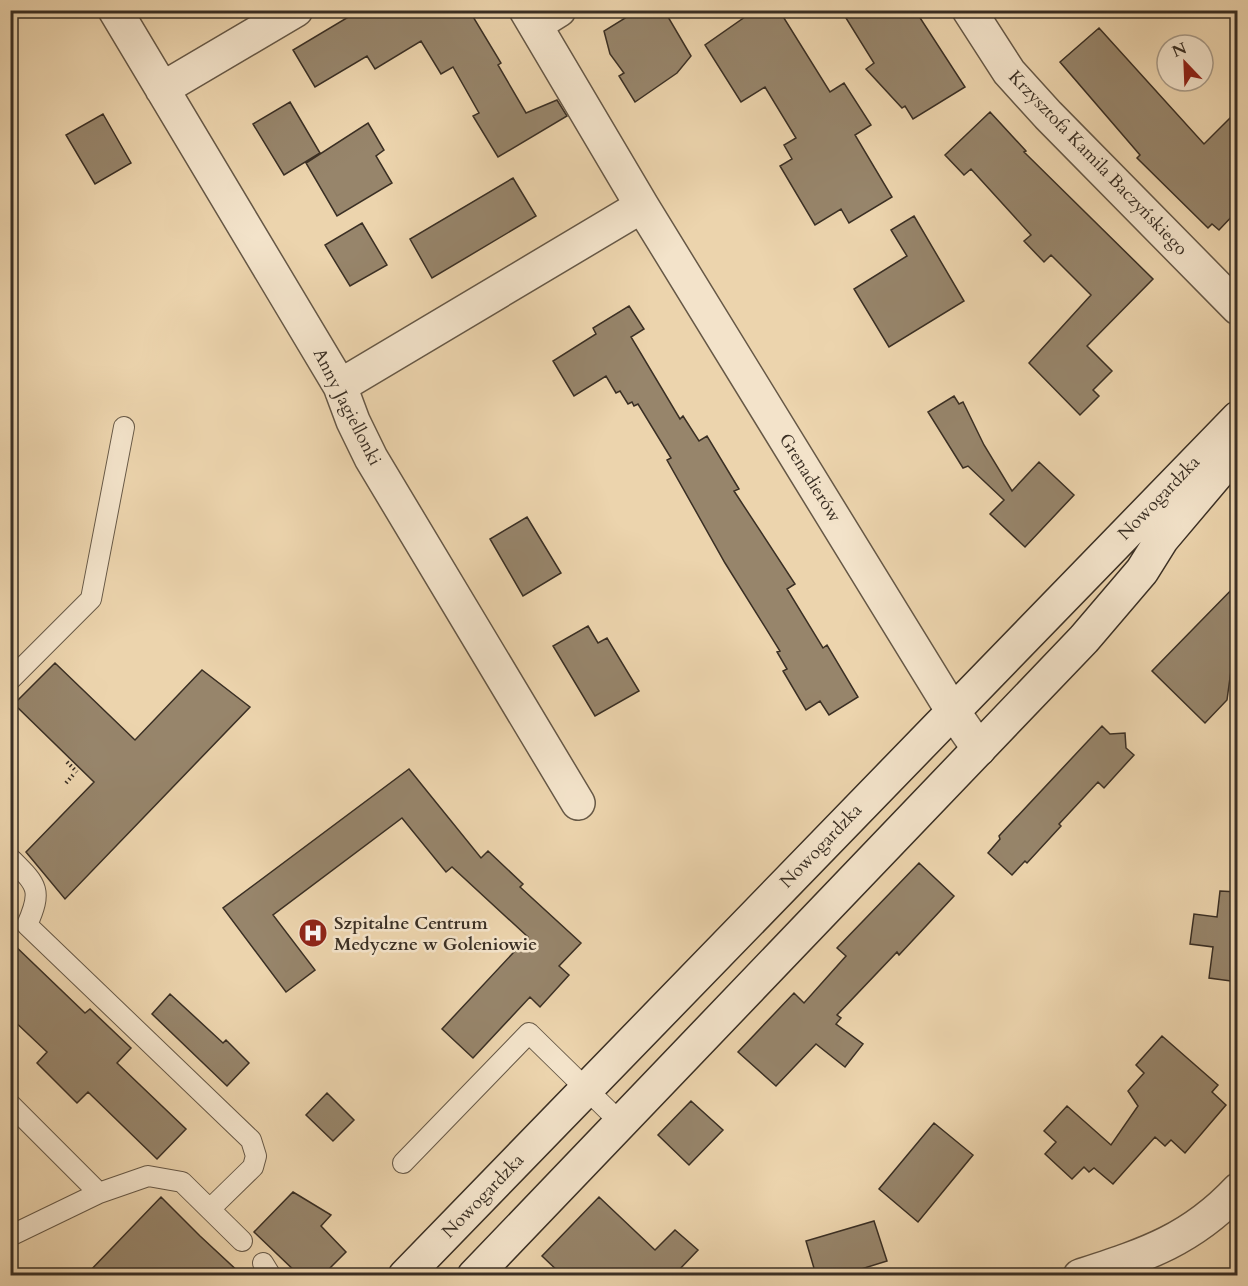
<svg xmlns="http://www.w3.org/2000/svg" width="1248" height="1286" font-family="Cardo,serif">
  <style>
    .building { fill: #97856b; stroke: #3a2f24; stroke-width: 1.5 }
    .lines { fill: none; stroke-linecap: round; stroke-linejoin: round }
    .lane-casing { stroke: #665846; stroke-width: 22 }
    .street-casing { stroke: #665846; stroke-width: 36 }
    .secondary-casing { stroke: #3a2f24; stroke-width: 36 }
    .path { stroke: #3a2f24; stroke-width: 4; stroke-dasharray: 1.5 3; stroke-linecap: butt }
    .lane { stroke: #f3e3ca; stroke-width: 20 }
    .street { stroke: #f3e3ca; stroke-width: 33 }
    .secondary { stroke: #f3e3ca; stroke-width: 33 }
    .labels { text-anchor: middle; dominant-baseline: central; stroke-width: 5; stroke-linejoin: round; paint-order: stroke }
    .street-label { font-size: 18px; fill: #3a2f24; stroke: #f3e3ca }
    .poi-label { font-size: 18px; font-weight: bold; fill: #3a2f24; stroke: #f3e3ca; text-anchor: start }
  </style>
  <rect width="100%" height="100%" fill="#ecd4ad"/>
  <filter id="stains"><feTurbulence type="fractalNoise" baseFrequency=".00333" numOctaves="4"/><feColorMatrix values="0 0 0 0 .2 0 0 0 0 .09 0 0 0 0 .02 0 0 0 .5 -.17"/></filter>
  <radialGradient id="worn" r=".72"><stop offset=".6" stop-color="#630" stop-opacity="0"/><stop offset="1" stop-color="#630" stop-opacity=".3"/></radialGradient>
  <path class="building" d="M360 10H469L501 63 498 65 526 113 557 100 567 116 498 157 473 116 479 113 453 67 441 74 421 41 375 69 367 56 315 87 293 50Z
    M638 10H664L691 56 677 73 635 102 619 76 624 73 610 54 604 31Z
    M755 10H779L830 92 844 83 871 125 855 135 892 197 849 223 841 209 815 225 780 166 792 159 784 145 796 138 765 87 741 102 705 45Z
    M841 10H915L965 87 913 119 905 106 902 108 866 69 874 63Z
    M1099 28 1204 144 1238 110V210L1219 230 1212 224 1208 228 1137 158 1140 155 1060 62Z
    M290 102 320 153 284 175 253 124Z
    M990 112 1026 151 1024 152 1153 279 1087 346 1112 371 1093 390 1099 396 1080 415 1029 363 1091 295 1051 255 1044 262 1024 241 1031 235 971 169 964 175 945 155Z
    M103 114 131 163 95 184 66 135Z
    M368 123 384 150 376 156 392 183 337 216 306 163Z
    M513 178 536 216 432 278 410 239Z
    M914 216 964 301 889 347 854 289 907 256 891 230Z
    M362 223 387 265 350 286 325 245Z
    M629 306 644 329 631 337 680 419 683 416 699 441 707 436 739 489 734 491 795 584 787 589 823 648 827 645 858 697 829 715 820 701 806 710 783 671 787 669 777 652 780 651 725 563 667 460 671 458 638 404 634 406 632 402 628 404 620 391 616 393 606 376 574 396 553 361 596 334 593 328Z
    M954 396 959 404 963 402 984 445 1012 491 1039 462 1074 495 1025 547 990 514 1004 500 968 466 963 468 928 412Z
    M527 517 561 573 523 596 490 539Z
    M1238 583V668L1232 663 1227 700 1205 723 1152 671Z
    M588 626 598 643 607 638 639 691 595 716 553 646Z
    M55 663 135 740 202 670 250 707 65 899 26 852 94 782 14 704Z
    M1102 726 1110 734 1125 733 1126 748 1134 755 1104 788 1098 782 1059 824 1061 826 1027 863 1025 861 1012 875 988 853 1000 839 999 836Z
    M409 769 481 858 488 851 523 884 520 887 581 943 559 966 569 975 540 1007 530 997 473 1058 442 1029 528 937 452 867 446 872 402 818 273 915 315 970 286 992 223 908Z
    M919 863 954 896 899 955 897 952 837 1015 841 1018 836 1024 863 1044 845 1067 816 1044 776 1086 738 1052 794 993 804 1003 846 956 837 948Z
    M1220 891 1238 892V982L1209 978 1213 947 1190 944 1194 914 1217 917Z
    M10 941 85 1013 90 1009 131 1048 117 1063 186 1129 157 1159 88 1092 77 1103 37 1063 47 1052 10 1017Z
    M170 994 223 1043 226 1040 249 1063 227 1086 152 1014Z
    M1162 1036 1218 1085 1212 1092 1226 1105 1185 1153 1171 1140 1165 1146 1155 1137 1113 1184 1094 1168 1089 1172 1084 1167 1072 1179 1045 1154 1056 1142 1044 1131 1067 1106 1111 1145 1138 1106 1128 1091 1144 1073 1136 1065Z
    M327 1093 354 1120 333 1141 306 1115Z
    M691 1101 723 1130 689 1165 658 1135Z
    M934 1123 973 1155 918 1222 879 1189Z
    M293 1192 331 1215 321 1226 346 1252 323 1275H299L254 1232Z
    M161 1197 200 1236 242 1275H86Z
    M599 1197 655 1250 675 1230 698 1250 678 1271 683 1275H562L542 1256Z
    M874 1221 887 1261 858 1270 859 1275H816L806 1241Z"/>
  <g class="lines">
    <g class="lane-casing">
      <path id="lane" d="M10 680 91 599 124 427
        M10 858C37 885 43 889 27 925L251 1140 256 1156 253 1167 210 1209
        M10 1104 99 1193
        M403 1163 529 1033 620 1122
        M10 1236 99 1193 148 1176 182 1182 242 1241
        M263 1263 271 1276"/>
    </g>
    <g class="street-casing">
      <path id="street" d="M115 10 340 386 353 421 371 458 578 803
        M526 10 642 206 952 710 979 749
        M969 10 1009 72 1048 115 1238 308
        M535 25 559 10
        M162 89 296 10
        M340 386 642 206
        M1080 1276C1144 1255 1190 1241 1238 1190"/>
    </g>
    <g class="secondary-casing">
      <path id="secondary" d="M405 1276 1238 418
        M474 1276 1084 639 1142 571 1162 539 1238 449"/>
    </g>
    <path class="path" d="M67 762 77 772
      M66 783 74 774"/>
    <use href="#lane" class="lane"/>
    <use href="#street" class="street"/>
    <use href="#secondary" class="secondary"/>
  </g>
  <defs>
    <g id="hospital-disc" transform="scale(1.5)"><circle r="9.5" fill="#8f2418" stroke="#f3e3ca"/><path d="M-5-5h3v3.5h4V-5h3V5h-3V1.5h-4V5h-3Z" fill="#fff"/></g>
  </defs>
  <g fill-rule="evenodd">
    <use href="#hospital-disc" x="313" y="933"/>
  </g>
  <g class="labels">
    <g class="street-label">
      <text transform="translate(1098 163) rotate(46)">Krzysztofa Kamila Baczyńskiego</text>
      <text transform="translate(347 407) rotate(63)">Anny Jagiellonki</text>
      <text transform="translate(810 478) rotate(58)">Grenadierów</text>
      <text transform="translate(1159 498) rotate(-46)">Nowogardzka</text>
      <text transform="translate(821 846) rotate(-46)">Nowogardzka</text>
      <text transform="translate(483 1196) rotate(-46)">Nowogardzka</text>
    </g>
    <g class="poi-label">
      <text x="334" y="923">Szpitalne Centrum<tspan x="334" dy="21">Medyczne w Goleniowie</tspan></text>
    </g>
  </g>
  <rect width="1248" height="1286" fill="none" stroke="#ecd4ad" stroke-width="36"/>
  <rect x="12" y="12" width="1224" height="1262" fill="none" stroke="#3a2f24" stroke-width="3"/>
  <rect x="18" y="18" width="1212" height="1250" fill="none" stroke="#3a2f24" stroke-width="1.5"/>
  <g transform="translate(1185 63) rotate(337)"><circle r="28" fill="#f3e3ca" stroke="#a99b88" stroke-width="1.5"/>
  <path d="M0-4.5L10 22L0 15L-10 22Z" fill="#8f2418"/>
  <text y="-9" font-size="16" font-weight="bold" text-anchor="middle" fill="#3a2f24">N</text>
  </g>
  <rect width="100%" height="100%" filter="url(#stains)"/>
  <rect width="100%" height="100%" fill="url(#worn)"/>
</svg>
